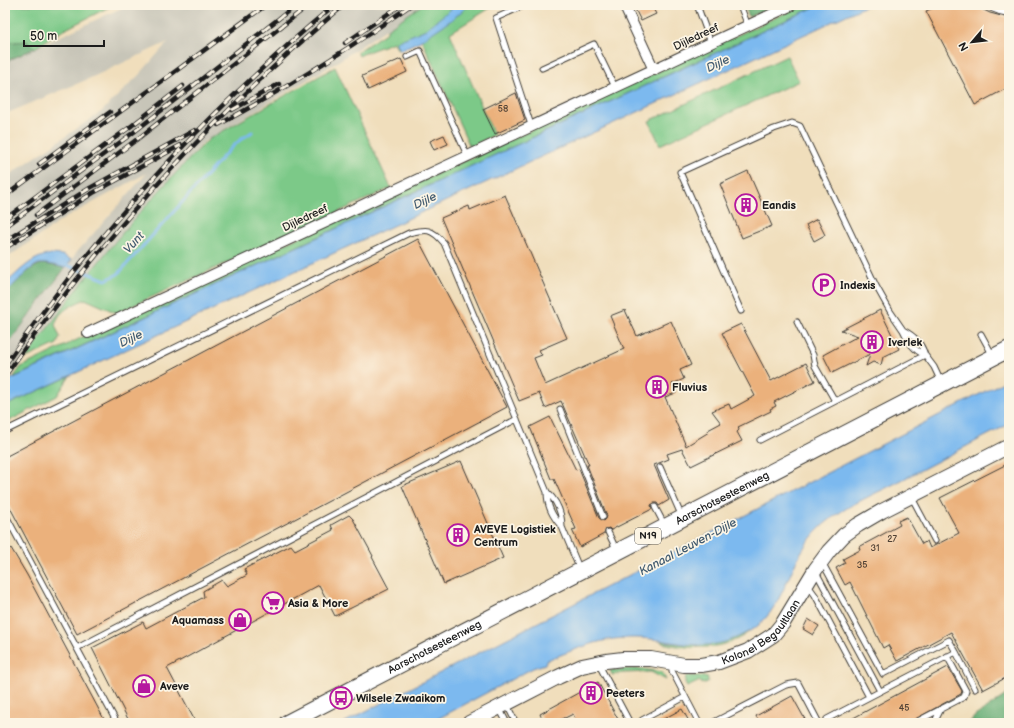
<svg xmlns="http://www.w3.org/2000/svg" width="1014" height="728" font-family="'Balsamiq Sans',sans-serif">
  <style>
    .industrial { fill: #c7c5b8 }
    .green { fill: #7cc988; stroke: #4c7252 }
    .forest { fill: #65ad74; stroke: #406448 }
    .water { fill: #7cb9ef; stroke: #4c6a86 }
    .lines { fill: none; stroke-linecap: round; stroke-linejoin: round }
    .stream { stroke: #7cb9ef; stroke-width: 3 }
    .building { fill: #ebb17c }
    .lane-casing { stroke: #3c3934; stroke-width: 7 }
    .street-casing { stroke: #3c3934; stroke-width: 12 }
    .secondary-casing { stroke: #3c3934; stroke-width: 16 }
    .primary-casing { stroke: #3c3934; stroke-width: 18 }
    .lane { stroke: #fff; stroke-width: 5 }
    .street { stroke: #fff; stroke-width: 10 }
    .secondary { stroke: #fff; stroke-width: 14 }
    .primary { stroke: #fff; stroke-width: 16 }
    .rail-casing { stroke: #1c1c1c; stroke-width: 4.5 }
    .rail { stroke: #fcf5e5; stroke-width: 3; stroke-dasharray: 9; stroke-linecap: butt }
    .labels { text-anchor: middle; dominant-baseline: central; stroke-width: 3.5; stroke-linejoin: round; paint-order: stroke }
    .number-label { font-size: 9px; fill: #504134 }
    .shield { fill: #fcf5e5; stroke: #5f5d58; stroke-width: 1 }
    .shield-label { font-size: 10px; font-weight: bold; fill: #1c1c1c }
    .street-label { font-size: 11px; fill: #1c1c1c; stroke: #fcf5e5 }
    .poi-label { font-size: 11px; font-weight: bold; fill: #1c1c1c; stroke: #fcf5e5; text-anchor: start }
    .water-label { font-size: 12px; font-style: italic; fill: #425b70; stroke: #fcf5e5 }
  </style>
  <rect width="100%" height="100%" fill="#fcf5e5"/>
  <filter id="ink" filterUnits="userSpaceOnUse"><feTurbulence type="fractalNoise" baseFrequency=".025" numOctaves="2"/><feDisplacementMap in="SourceGraphic" scale="8" xChannelSelector="R" yChannelSelector="G"/><feConvolveMatrix kernelMatrix="1 2 1 2 8 2 1 2 1" color-interpolation-filters="sRGB"/></filter>
  <filter id="wash" filterUnits="userSpaceOnUse"><feTurbulence type="fractalNoise" baseFrequency=".012" numOctaves="4" result="noise"/><feDisplacementMap in="SourceGraphic" scale="16" xChannelSelector="R" yChannelSelector="G"/><feGaussianBlur stdDeviation="0.9" result="paint"/><feColorMatrix in="noise" values="0 0 0 0 0 0 0 0 0 0 0 0 0 0 0 0 0 1.4 0 .05"/><feComposite in="paint" operator="in"/></filter>
  <g filter="url(#wash)">
    <rect width="100%" height="100%" fill="#f0debc"/>
    <path class="industrial" d="M128 5H422L334 64 205 141 110 248 53 320 10 379 5 382V348L15 334 78 251 147 173 65 218 5 259V178L101 112 140 74 168 42 86 80 5 114V62Z"/>
    <path class="green" d="M5 5H113L60 32 35 48 26 41 5 43Z
      M422 5H495L450 33 494 135 470 147 420 36 397 49 394 42 365 53 359 56 357 52 387 32V29Z
      M803 5H819L13 378 21 367 87 335Z
      M787 56 799 81 660 145 649 121Z
      M335 67 391 188 123 310 119 314 85 299C71 306 59 310 55 325L60 337 57 344 26 358C81 281 141 206 209 139Z
      M70 376 57 396 5 423V406Z
      M750 631C726 651 690 650 662 643L661 641C696 648 717 647 750 631Z
      M626 669H643L662 672 666 680 651 672 623 673 612 675 610 670Z
      M686 676H700L708 678V682L702 684 700 681 687 687 685 683Z"/>
    <path class="forest" d="M744 5H777L749 17Z
      M26 41 35 48 5 62V43Z
      M44 264 65 268 5 348V294C15 284 30 265 44 264Z
      M1009 693V723H969L975 716Z"/>
    <path class="water" d="M456 5H469L453 19 420 41 400 50 396 42 426 29Z
      M819 5H868L5 406V382Z
      M51 254 62 255 72 260 65 268C58 266 47 263 39 264 31 266 12 287 5 294V284C20 271 31 257 51 254Z
      M1009 379V424C971 444 932 464 894 484 867 498 836 510 815 533 791 558 786 600 761 623 755 629 746 633 738 637 701 654 674 639 637 638 605 637 587 645 558 656L557 658 554 657 546 661 545 664 533 668 430 723H343Z"/>
    <g class="lines">
      <path class="stream" d="M64 264 106 280 118 274 229 150 240 140 252 132"/>
    </g>
    <g id="blocks">
      <path class="building" d="M633 5H651L656 14 641 21Z
        M940 5H973L990 13 1009 18V87L975 105 926 11Z
        M401 59 407 72 368 90 362 76Z
        M516 93 525 120 495 134 483 109Z
        M444 135 448 144 434 150 430 141Z
        M748 171 772 226 742 238 720 184Z
        M505 195 567 338 539 350 542 355 534 358 545 385 624 349 610 316 625 310 637 336 671 321 691 365 680 370 684 379 672 384 676 393 665 397 686 446 709 432 708 430 721 423 712 411 729 404 731 409 755 396 722 333 741 324 771 381 806 363 815 381 774 402 776 406 770 409 771 411 738 427 739 430 737 432 742 441 691 466 682 449 667 454 669 459 654 465 669 500 659 506 657 503H654L651 505 652 509 611 530 609 528 606 529 604 534 580 547 572 530 576 529 554 479H551L530 427 550 417 576 470 579 469 599 518 604 521 606 519 607 516 587 465H589L561 401 545 408 539 393 519 401 441 218 469 206 470 210Z
        M817 219 825 235 814 241 806 225Z
        M418 239 507 407 77 634 5 498V457Z
        M880 310 899 349 883 357 881 365 873 362 866 366 870 354 832 373 823 355 858 336 841 330Z
        M461 461 503 558 444 584 402 486Z
        M1009 463V676L983 690 951 632 897 661 888 645 883 648 850 582 845 585 836 568 845 563 843 559 860 550 859 547 900 525 898 521 907 517 922 544 927 541 930 548 959 533 940 498Z
        M349 515 353 519 373 556 372 557 389 589 335 616 319 585 167 668 196 723H130L92 648 143 622 146 628 204 597 203 591 222 580 227 586 247 575 244 569 291 545 295 550 333 530 331 525Z
        M11 548 27 575 106 723H5V551Z
        M808 619 819 626 813 635 803 629Z
        M948 667 962 691 961 694 908 723H844Z
        M598 682 620 723H577L573 714 565 718H563L557 723H544L540 714Z
        M792 696 807 723H760L756 716Z
        M682 709 690 723H656Z"/>
    </g>
  </g>
  <g filter="url(#ink)">
    <use href="#blocks" fill-opacity="0" stroke="#3c3934" stroke-width="1"/>
    <g class="lines">
      <g class="lane-casing">
        <path id="lane" d="M525 5 496 18 531 125
          M697 5 711 43
          M740 5 748 26
          M407 57 420 51 467 155
          M542 68 594 44 615 87
          M741 311 680 172 774 129 792 123 800 126 876 286 890 311 903 330
          M797 322 813 355 815 366 835 401
          M903 330C914 336 921 342 925 355 912 349 909 342 903 330Z
          M981 334 993 356
          M560 409 603 517
          M5 431 409 233C427 229 431 228 444 243L547 492
          M760 440 925 355 934 367 941 382
          M660 467 682 517
          M547 492C557 501 562 513 562 527 552 516 547 506 547 492Z
          M911 496 935 541
          M655 507 665 526
          M5 514 117 723
          M562 527 580 570
          M608 532 617 551
          M822 562 883 674 949 640 956 652
          M816 572 880 691
          M807 584 815 595 869 697
          M77 648 517 419
          M598 663 630 723
          M672 664V671L699 723
          M507 705 516 723
          M499 708 507 723
          M564 722 565 723
          M643 723 642 720 685 697
          M712 723 786 685 798 683 819 723
          M829 723 827 719 956 652 975 689
          M914 723 964 697 966 691 947 656
          M934 723 941 709"/>
      </g>
      <g class="street-casing">
        <path id="street" d="M624 5 654 70
          M990 5 1000 9 1009 11
          M88 333 792 5"/>
      </g>
      <g class="secondary-casing">
        <g id="secondary">
          <path id="s1" d="M469 723 558 677 582 666 606 661 623 659H651L684 665H701L719 662 748 651 773 635 783 623 815 570 829 551 844 535 858 525 882 511 1009 446"/>
        </g>
      </g>
      <g class="primary-casing">
        <g id="primary">
          <path id="s2" d="M287 723 1009 349"/>
        </g>
      </g>
      <use href="#lane" class="lane"/>
      <use href="#street" class="street"/>
      <use href="#secondary" class="secondary"/>
      <use href="#primary" class="primary"/>
      <g class="rail-casing">
        <path id="rail" d="M345 43 401 5
          M232 110 279 84
          M218 125C285 89 349 49 411 5
          M39 164 110 112
          M5 196 266 5
          M36 215 140 137 309 5
          M5 219 130 127 183 86
          M5 227 134 132 296 5
          M5 241 90 188 195 130
          M5 248 93 193 181 145
          M5 365C97 231 209 110 334 5
          M5 376C101 238 215 113 344 5"/>
      </g>
      <use href="#rail" class="rail"/>
    </g>
  </g>
  <defs>
    <g id="building-ring" transform="scale(1.15)"><circle r="9.5" fill="#fcf5e5" stroke="#b5179e" stroke-width="1.5"/><path d="M-4-6H4V6H1V3H-1V6H-4ZM-2.5-4.3h1.7v1.8h-1.7ZM.8-4.3h1.7v1.8H.8ZM-2.5-1h1.7V.8h-1.7ZM.8-1h1.7V.8H.8Z" fill="#b5179e"/></g>
    <g id="parking-ring" transform="scale(1.15)"><circle r="9.5" fill="#fcf5e5" stroke="#b5179e" stroke-width="1.5"/><path d="M-3.5-5.5H1a3.5 3.5 0 0 1 0 7H-1V5.5H-3.5ZM-1-3.4V-.6H.8a1.4 1.4 0 0 0 0-2.8Z" fill="#b5179e"/></g>
    <g id="supermarket-ring" transform="scale(1.15)"><circle r="9.5" fill="#fcf5e5" stroke="#b5179e" stroke-width="1.5"/><path d="M-6-5.5h2.5l.6 2H6L4.5 2H-2.5L-4.4-4H-6ZM-1.5 3.2a1.3 1.3 0 1 0 .1 0ZM3 3.2a1.3 1.3 0 1 0 .1 0Z" fill="#b5179e"/></g>
    <g id="shop-ring" transform="scale(1.15)"><circle r="9.5" fill="#fcf5e5" stroke="#b5179e" stroke-width="1.5"/><path d="M-5-2.5h2.3a2.7 3.5 0 0 1 5.4 0H5L5.5 6h-11ZM-1.5-2.5h3a1.5 2.3 0 0 0-3 0Z" fill="#b5179e"/></g>
    <g id="bus-ring" transform="scale(1.15)"><circle r="9.5" fill="#fcf5e5" stroke="#b5179e" stroke-width="1.5"/><path d="M-5-6H5V4H4V6H2V4H-2V6H-4V4H-5ZM-3.5-4V0h7V-4ZM-3.5 1.2v1.5H-2V1.2ZM2 1.2v1.5H3.5V1.2Z" fill="#b5179e"/></g>
  </defs>
  <g fill-rule="evenodd">
    <use href="#building-ring" x="746" y="205"/>
    <use href="#parking-ring" x="824" y="285"/>
    <use href="#building-ring" x="872" y="342"/>
    <use href="#building-ring" x="657" y="387"/>
    <use href="#building-ring" x="458" y="535"/>
    <use href="#supermarket-ring" x="273" y="603"/>
    <use href="#shop-ring" x="240" y="620"/>
    <use href="#shop-ring" x="144" y="686"/>
    <use href="#building-ring" x="591" y="693"/>
    <use href="#bus-ring" x="341" y="698"/>
  </g>
  <g class="labels">
    <g class="number-label">
      <text x="503" y="109">58</text>
      <text x="892" y="539">27</text>
      <text x="875" y="548">31</text>
      <text x="862" y="565">35</text>
      <text x="904" y="708">45</text>
    </g>
    <rect class="shield" x="635" y="528" width="26" height="16" rx="3"/>
    <g class="shield-label">
      <text x="648" y="536">N19</text>
    </g>
    <g class="street-label">
      <text transform="translate(696 37) rotate(-25)">Dijledreef</text>
      <text transform="translate(305 218) rotate(-25)">Dijledreef</text>
      <text stroke="none"><textPath href="#s2" startOffset="490">Aarschotsesteenweg</textPath></text>
      <text stroke="none"><textPath href="#s1" startOffset="318">Kolonel Begaultlaan</textPath></text>
      <text stroke="none"><textPath href="#s2" startOffset="166">Aarschotsesteenweg</textPath></text>
    </g>
    <g class="poi-label">
      <text x="762" y="205">Eandis</text>
      <text x="840" y="285">Indexis</text>
      <text x="888" y="342">Iverlek</text>
      <text x="672" y="387">Fluvius</text>
      <text x="474" y="529">AVEVE Logistiek<tspan x="474" dy="13">Centrum</tspan></text>
      <text x="288" y="603">Asia &amp; More</text>
      <text x="224" y="620" text-anchor="end">Aquamass</text>
      <text x="160" y="686">Aveve</text>
      <text x="606" y="693">Peeters</text>
      <text x="356" y="698">Wilsele Zwaaikom</text>
    </g>
    <g class="water-label">
      <text transform="translate(718 64) rotate(-25)">Dijle</text>
      <text transform="translate(425 201) rotate(-25)">Dijle</text>
      <text transform="translate(134 243) rotate(-48)">Vunt</text>
      <text transform="translate(131 339) rotate(-25)">Dijle</text>
      <text transform="translate(688 547) rotate(-28)">Kanaal Leuven-Dijle</text>
    </g>
  </g>
  <rect width="1014" height="728" fill="none" stroke="#fcf5e5" stroke-width="20"/>
  <g transform="translate(972 42) rotate(242)" stroke="#fcf5e5" stroke-width="3" paint-order="stroke">
  <path d="M0-3L7 15L0 10L-7 15Z" fill="#1c1c1c"/>
  <text y="-6" font-size="11" font-weight="bold" text-anchor="middle" fill="#1c1c1c">N</text>
  </g>
  <path d="M24 40v6h80v-6" fill="none" stroke="#1c1c1c" stroke-width="2"/>
  <text x="30" y="40" font-size="12" fill="#1c1c1c" stroke="#fcf5e5" stroke-width="3" paint-order="stroke">50 m</text>
</svg>
